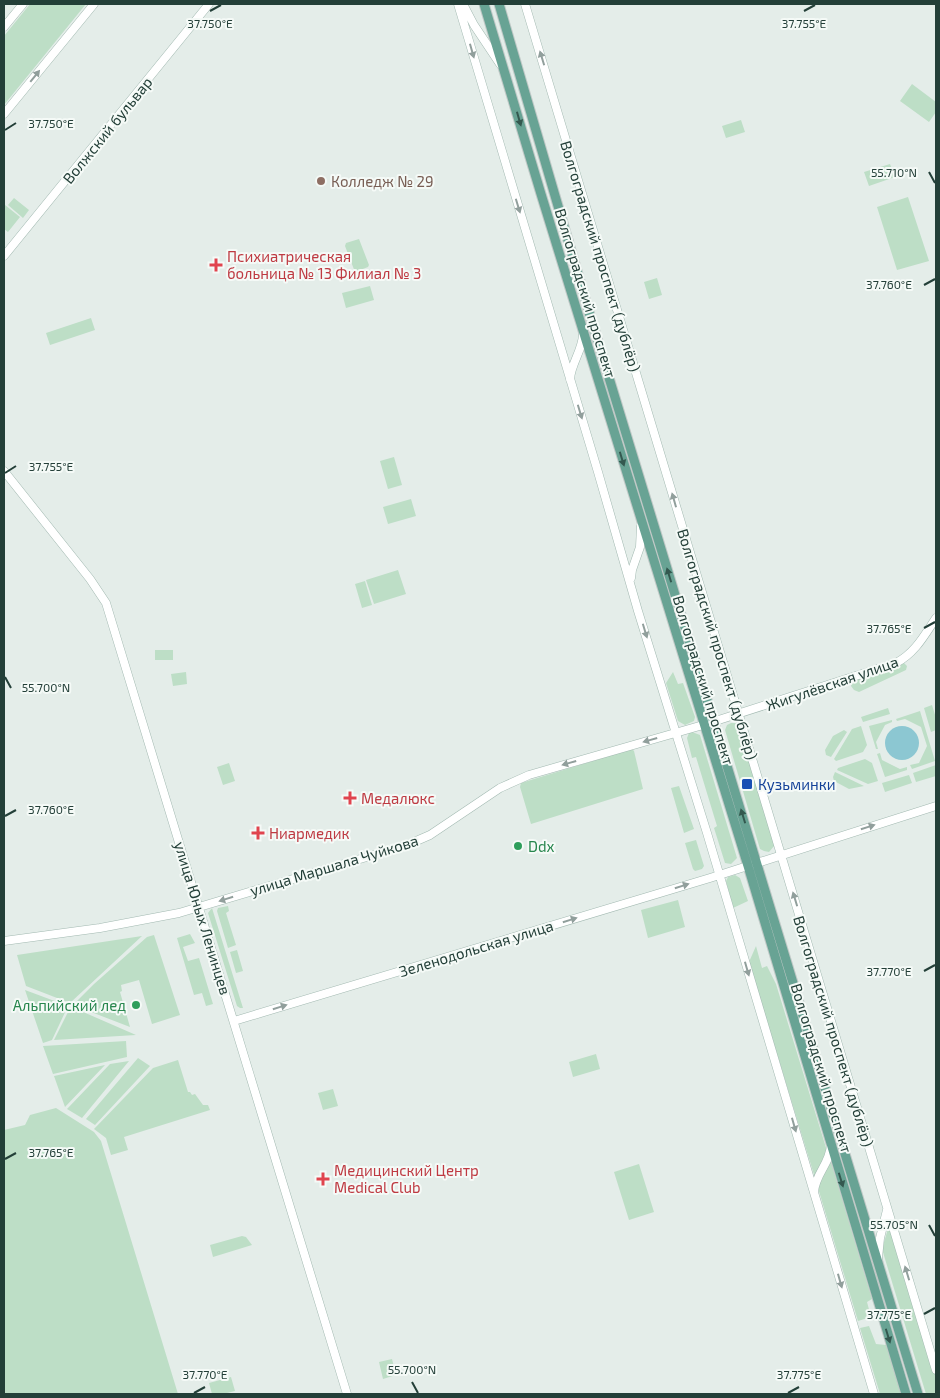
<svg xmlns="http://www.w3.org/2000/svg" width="940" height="1398" font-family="'Exo 2',sans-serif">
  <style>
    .green { fill: #bddec6 }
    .water { fill: #8cc7d2 }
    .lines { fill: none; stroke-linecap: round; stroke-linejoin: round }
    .secondary-casing { stroke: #a2b9b1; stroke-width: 9 }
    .primary-casing { stroke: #c1c9c7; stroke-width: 11 }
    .secondary { stroke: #fff; stroke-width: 8 }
    .primary { stroke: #68a394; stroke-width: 9 }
    .oneway { fill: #919f9c }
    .oneway2 { fill: #34584f }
    .ticks { fill: none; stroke: #233f38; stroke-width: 2 }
    .education-dot { fill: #8d6e63; stroke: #f5faf7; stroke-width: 2 }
    .health-dot { fill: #e0444e; stroke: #f5faf7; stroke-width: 2 }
    .transit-dot { fill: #1a4fb4; stroke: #f5faf7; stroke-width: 2 }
    .leisure-dot { fill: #2e9e5b; stroke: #f5faf7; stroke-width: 2 }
    .labels { text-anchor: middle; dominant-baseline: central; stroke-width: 4; stroke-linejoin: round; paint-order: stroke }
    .street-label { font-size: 15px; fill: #233f38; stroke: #f5faf7 }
    .education-label { font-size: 15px; fill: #785e54; stroke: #f5faf7; text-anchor: start }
    .health-label { font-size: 15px; fill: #be3a42; stroke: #f5faf7; text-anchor: start }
    .transit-label { font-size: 15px; fill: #164399; stroke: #f5faf7; text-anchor: start }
    .leisure-label { font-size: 15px; fill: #27864d; stroke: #f5faf7; text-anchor: start }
    .ticks-label { font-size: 12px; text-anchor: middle; fill: #233f38; stroke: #f5faf7; stroke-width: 4; stroke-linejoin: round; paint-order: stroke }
  </style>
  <rect width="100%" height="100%" fill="#e4ede9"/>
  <path class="green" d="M30 4H86L4 105V36Z
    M912 84 936 102V112L929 122 900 101Z
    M741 120 745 132 726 138 722 126Z
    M890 164 895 177 869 186 864 172Z
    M908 197 929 261 897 270 877 207Z
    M14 198 29 210 23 218 8 205Z
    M5 205 20 217 8 232 4 229V206Z
    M359 239 369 265 368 267 355 272 345 246 346 243Z
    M657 278 662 295 649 299 644 282Z
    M370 286 374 300 346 308 342 293Z
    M91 318 95 330 50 345 46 333Z
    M394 457 402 485 388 489 380 461Z
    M411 499 416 516 388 524 383 507Z
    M398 570 406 594 374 604 366 580Z
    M365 581 372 605 362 608 355 584Z
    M155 650H173V660H155Z
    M904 663 907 666 906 670 859 692 854 690 851 686 853 680Z
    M186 672 187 684 173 686 171 674Z
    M673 672 678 684 683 683 695 717 694 721 685 725 678 721 666 683Z
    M932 705 936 718V730L931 732 924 708Z
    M888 708 890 714 863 722 861 717Z
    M920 711 935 761 912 769 910 765 919 763 927 746 921 727 905 719 897 721 896 719Z
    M892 720V722L885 725 876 742 878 749H876L869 726Z
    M731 723H736L739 726 775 845 769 852 764 851 760 849 725 730 727 725Z
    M861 726 867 745 863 752 836 761 834 759 852 729Z
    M844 730 847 732 831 757 826 755 825 750 833 736Z
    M692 732 700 735 737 858 731 864 725 863 714 828 717 826 696 757 692 758 687 738 689 733Z
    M632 749 634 751 643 789 531 824 520 787 521 783Z
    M880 753 882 760 900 769 907 767V770L885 777 877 754Z
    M865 759 872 763 878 781 868 784 837 770 838 768Z
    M229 763 235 781 223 785 217 767Z
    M936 765V776L916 782 913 773Z
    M835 772 864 786 849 789 834 781 833 777Z
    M909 775 912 783 885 792 882 783Z
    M679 786 694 829 684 833 671 788Z
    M696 840 704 866 702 869 695 871 693 869 685 843Z
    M735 875 740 878 748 901 733 908 726 881 728 877Z
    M678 900 685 927 648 938 641 910Z
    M228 906 229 911 226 913 236 945 228 948 217 911 218 908Z
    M212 908 243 1008H240L237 1006 208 913Z
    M190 934 195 943 183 947 188 961 199 958 213 1004 206 1006 202 993 194 995 177 938Z
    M154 935 180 1015 152 1024 139 980 121 985 122 991 120 992 130 1027 73 1005 94 984 147 937Z
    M142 936 70 1003 26 986 17 955Z
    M756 946 762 968 767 966 776 984 827 1151 826 1157 815 1178 749 962Z
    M237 950 243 971 236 973 230 952Z
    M25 990 68 1006 52 1040 43 1043Z
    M74 1008 136 1035 54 1040 69 1010Z
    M126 1041 127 1057 53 1074 43 1046Z
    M596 1054 600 1069 573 1077 569 1062Z
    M138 1058 150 1066 95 1125 86 1119Z
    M178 1060 188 1092H190L192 1095 195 1094 203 1105H208L210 1110 124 1137 128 1150 111 1155 106 1138 94 1129 153 1068Z
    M129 1061 82 1118 67 1109 110 1064Z
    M105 1065 65 1107 54 1076Z
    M333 1089 338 1106 323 1110 318 1093Z
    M56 1108 94 1132 101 1141 178 1394H4V1130L25 1125 30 1115Z
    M831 1162 872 1299 867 1302 871 1317 858 1321 818 1188V1183Z
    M639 1164 654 1212 629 1220 614 1172Z
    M890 1222 936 1374V1394H926L882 1249Z
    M242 1236 246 1237 252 1245 213 1257 210 1245Z
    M869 1326 876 1344 886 1345 901 1394H880L860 1328Z
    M392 1359 396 1375 383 1379 379 1362Z
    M231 1377 235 1391 223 1394H212L209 1383Z"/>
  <path class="water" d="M885 743a17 17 0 1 1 34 0a17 17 0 1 1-34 0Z"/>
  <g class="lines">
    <g class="secondary-casing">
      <path id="secondary" d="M458 4 598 472 638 611 707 833 874 1394
        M463 4 474 25 500 64
        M525 4 936 1370
        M4 27 23 4
        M4 114 94 4
        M4 256 209 4
        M570 379C571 364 582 351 583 335
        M4 471 90 579 106 603 347 1394
        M631 578 632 570 640 547 641 526
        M4 941 100 928 179 913 407 845 430 835 500 788 529 775 703 725 896 663C915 653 924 636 936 618
        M234 1021 710 878 936 806
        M814 1192C815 1174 830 1164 831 1145
        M878 1258 880 1238 887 1210"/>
    </g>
    <g class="primary-casing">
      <path id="primary" d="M484 4 541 194 748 866 906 1394
        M499 4 589 312 918 1394"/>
    </g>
    <use href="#secondary" class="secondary"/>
    <use href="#primary" class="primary"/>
  </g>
  <defs><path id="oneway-solid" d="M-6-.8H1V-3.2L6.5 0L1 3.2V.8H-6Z" transform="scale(1.25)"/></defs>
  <g class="oneway">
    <use href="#oneway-solid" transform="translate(472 51) rotate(74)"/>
    <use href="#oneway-solid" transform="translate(542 58) rotate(-107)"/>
    <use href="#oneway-solid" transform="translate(35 76) rotate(-51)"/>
    <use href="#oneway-solid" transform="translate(518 206) rotate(73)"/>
    <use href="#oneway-solid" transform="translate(580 412) rotate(73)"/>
    <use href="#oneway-solid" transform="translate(674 500) rotate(-106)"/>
    <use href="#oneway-solid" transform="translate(645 631) rotate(73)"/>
    <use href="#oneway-solid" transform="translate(650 740) rotate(164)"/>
    <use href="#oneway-solid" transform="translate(569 763) rotate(164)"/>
    <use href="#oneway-solid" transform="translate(868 827) rotate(-18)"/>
    <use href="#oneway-solid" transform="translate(682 886) rotate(-17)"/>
    <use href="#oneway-solid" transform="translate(226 899) rotate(163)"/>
    <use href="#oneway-solid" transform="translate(795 899) rotate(-107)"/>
    <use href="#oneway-solid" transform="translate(570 920) rotate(-17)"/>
    <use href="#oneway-solid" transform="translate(747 969) rotate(74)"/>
    <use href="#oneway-solid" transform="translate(280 1007) rotate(-17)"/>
    <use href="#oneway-solid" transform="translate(794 1125) rotate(74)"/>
    <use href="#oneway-solid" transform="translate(907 1273) rotate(-107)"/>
    <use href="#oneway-solid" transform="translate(840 1281) rotate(74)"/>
  </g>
  <g class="oneway2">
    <use href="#oneway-solid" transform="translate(519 119) rotate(74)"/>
    <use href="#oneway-solid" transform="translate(622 459) rotate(73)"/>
    <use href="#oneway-solid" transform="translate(669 575) rotate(-107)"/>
    <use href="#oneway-solid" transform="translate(743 816) rotate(-107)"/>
    <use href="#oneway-solid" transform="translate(841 1180) rotate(73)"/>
    <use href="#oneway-solid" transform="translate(888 1336) rotate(73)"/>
  </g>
  <path class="ticks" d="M210 11 221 5M804 11 815 5M5 130 16 123M929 172 935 183M924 285 935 279M5 473 16 466M924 628 935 622M5 677 11 688M5 816 16 810M924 971 935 965M5 1159 16 1153M929 1225 935 1236M924 1314 935 1308M412 1382 418 1393M194 1393 205 1387M788 1393 799 1387"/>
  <circle class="education-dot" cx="321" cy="181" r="5"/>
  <g class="health-dot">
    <path d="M213.5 257.5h5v5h5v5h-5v5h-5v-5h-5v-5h5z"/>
    <path d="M347.5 790.5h5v5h5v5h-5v5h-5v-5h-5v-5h5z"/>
    <path d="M255.5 825.5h5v5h5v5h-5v5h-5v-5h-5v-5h5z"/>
    <path d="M320.5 1171.5h5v5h5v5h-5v5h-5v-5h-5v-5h5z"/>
  </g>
  <rect class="transit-dot" x="741" y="778" width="12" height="12" rx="2.5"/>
  <g class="leisure-dot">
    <circle cx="518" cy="846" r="5"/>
    <circle cx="136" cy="1005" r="5"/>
  </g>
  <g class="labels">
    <g class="street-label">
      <text transform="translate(107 130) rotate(-51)">Волжский бульвар</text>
      <text transform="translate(601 256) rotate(73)">Волгоградский проспект (дублёр)</text>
      <text transform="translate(586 293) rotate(73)">Волгоградский проспект</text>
      <text transform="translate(718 644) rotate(73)">Волгоградский проспект (дублёр)</text>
      <text transform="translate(704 680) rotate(73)">Волгоградский проспект</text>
      <text transform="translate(832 683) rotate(-19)">Жигулёвская улица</text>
      <text transform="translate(334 865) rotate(-17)">улица Маршала Чуйкова</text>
      <text transform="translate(203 918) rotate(73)">улица Юных Ленинцев</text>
      <text transform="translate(476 948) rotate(-17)">Зеленодольская улица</text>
      <text transform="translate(834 1031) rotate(73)">Волгоградский проспект (дублёр)</text>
      <text transform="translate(822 1068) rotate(73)">Волгоградский проспект</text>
    </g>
    <g class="education-label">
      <text x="331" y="181">Колледж № 29</text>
    </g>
    <g class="health-label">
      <text x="227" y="256">Психиатрическая<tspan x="227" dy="17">больница № 13 Филиал № 3</tspan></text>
      <text x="361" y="798">Медалюкс</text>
      <text x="269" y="833">Ниармедик</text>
      <text x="334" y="1170">Медицинский Центр<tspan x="334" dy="17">Medical Club</tspan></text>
    </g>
    <g class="transit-label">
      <text x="758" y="784">Кузьминки</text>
    </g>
    <g class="leisure-label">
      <text x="528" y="846">Ddx</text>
      <text x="126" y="1005" text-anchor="end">Альпийский лед</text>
    </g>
  </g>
  <g class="ticks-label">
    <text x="210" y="28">37.750°E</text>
    <text x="804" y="28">37.755°E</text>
    <text x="51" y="128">37.750°E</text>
    <text x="894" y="177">55.710°N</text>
    <text x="889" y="289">37.760°E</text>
    <text x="51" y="471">37.755°E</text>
    <text x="889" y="633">37.765°E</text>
    <text x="46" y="692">55.700°N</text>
    <text x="51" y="814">37.760°E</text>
    <text x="889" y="976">37.770°E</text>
    <text x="51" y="1157">37.765°E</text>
    <text x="894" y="1229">55.705°N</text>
    <text x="889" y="1319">37.775°E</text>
    <text x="412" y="1374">55.700°N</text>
    <text x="205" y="1379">37.770°E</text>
    <text x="799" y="1379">37.775°E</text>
  </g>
  <rect width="940" height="1398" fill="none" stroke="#233f38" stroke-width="10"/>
</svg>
